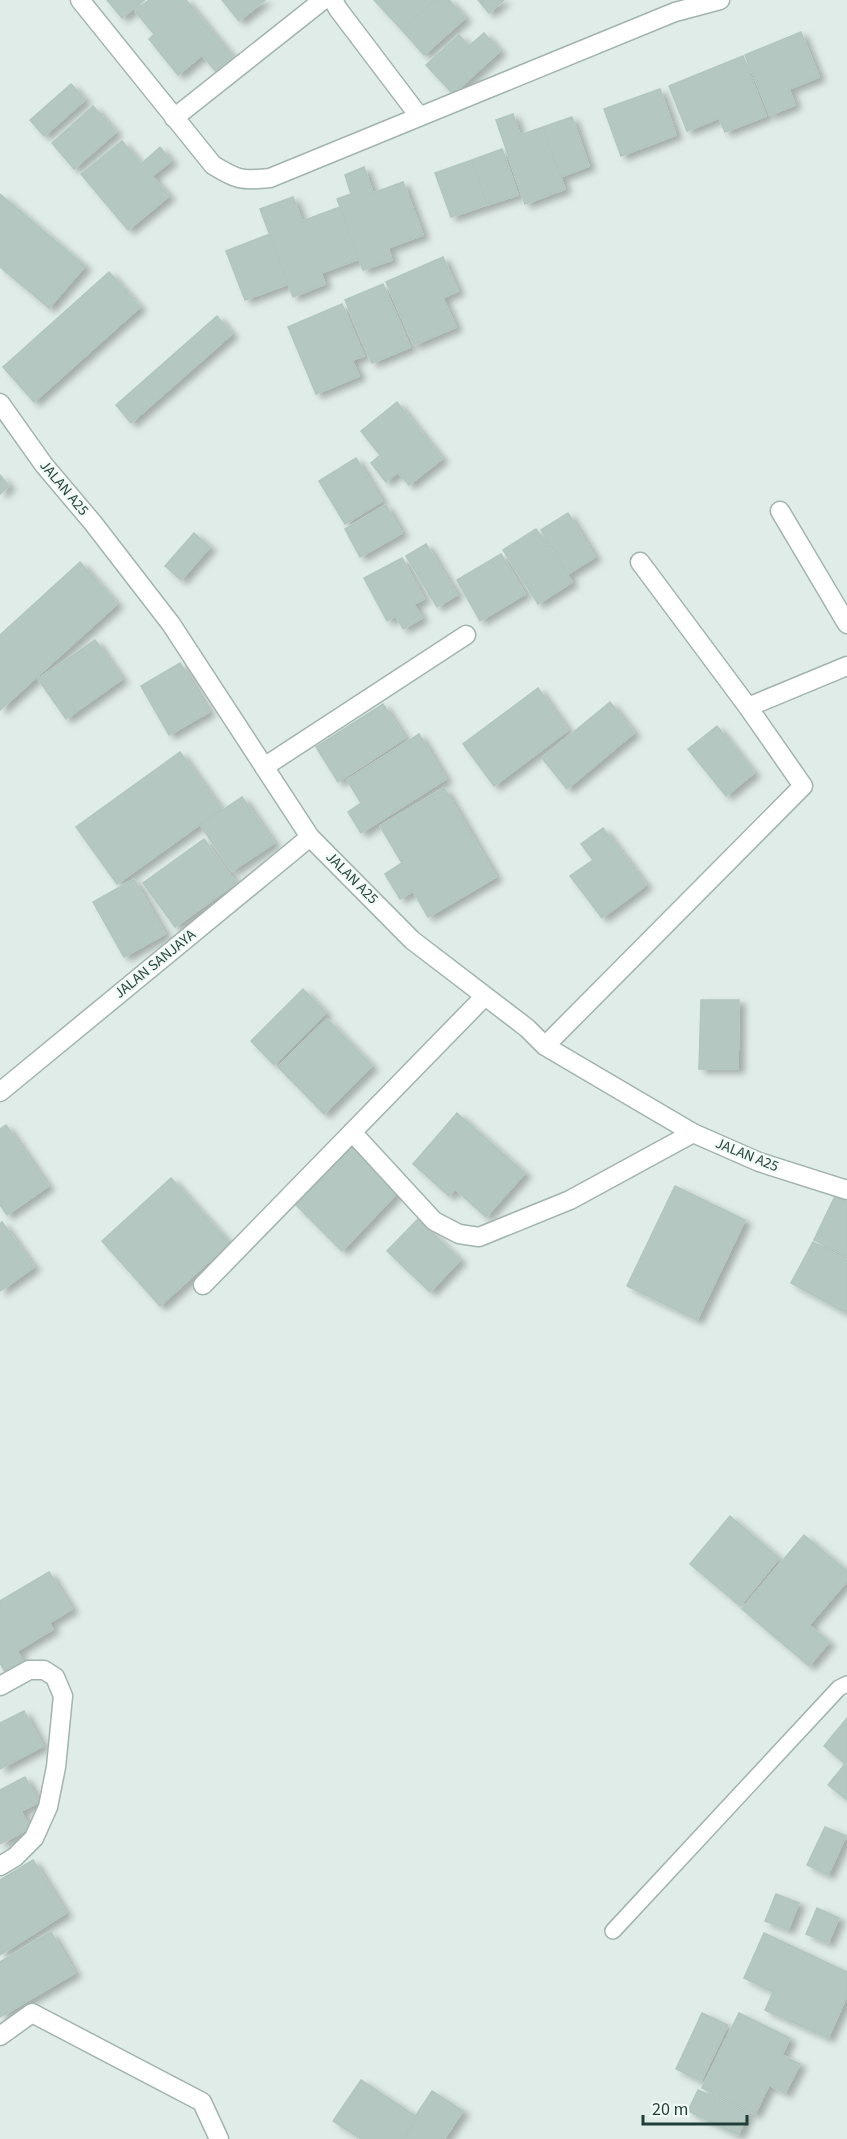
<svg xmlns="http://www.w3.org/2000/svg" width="847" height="2139" font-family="'Source Sans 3',sans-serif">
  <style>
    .building { fill: #b5c7c1; stroke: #b2c6c0; stroke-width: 1.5; filter: url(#shadow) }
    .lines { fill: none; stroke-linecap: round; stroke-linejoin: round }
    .lane-casing { stroke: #a2b4b0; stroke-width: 18 }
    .street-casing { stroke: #a2b4b0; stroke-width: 21 }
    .lane { stroke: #fff; stroke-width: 15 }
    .street { stroke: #fff; stroke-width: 18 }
    .labels { text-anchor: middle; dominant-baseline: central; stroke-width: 4.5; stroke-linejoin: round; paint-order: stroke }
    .street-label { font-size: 15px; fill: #1f3e39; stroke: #f1f9f5 }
  </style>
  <defs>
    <filter id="shadow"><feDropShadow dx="6" dy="4" stdDeviation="3" flood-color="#0004"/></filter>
  </defs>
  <rect width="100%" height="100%" fill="#e0ece8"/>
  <path class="building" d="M107 0H144L122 18Z
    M149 0H186L234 59 217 73 202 55 178 75 149 39 154 34 135 11Z
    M222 0H265L239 21Z
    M374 0H435L402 30Z
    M435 0H449L465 18 424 55 402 30Z
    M478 0H504L489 13Z
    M801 32 819 77 789 89 795 105 770 115 745 55Z
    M484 33 500 51 453 94 426 65 459 35 469 46Z
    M743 56 766 116 725 132 719 118 687 131 669 86Z
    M71 84 85 100 44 136 30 120Z
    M660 89 676 135 621 156 604 109Z
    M93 106 116 132 74 169 52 143Z
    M513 114 520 135 543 127 565 189 525 204 496 120Z
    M572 117 589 166 560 177 543 127Z
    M122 141 141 164 160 147 171 161 152 176 169 196 128 230 81 174Z
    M502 149 518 195 487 205 472 160Z
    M472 160 487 205 451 217 435 173Z
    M364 167 373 193 403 182 423 235 388 248 392 260 363 270 337 199 351 194 345 175Z
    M0 194 85 266 49 308 0 267Z
    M293 197 302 221 340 207 359 259 321 273 325 284 293 297 260 209Z
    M270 234 288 284 245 300 226 251Z
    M443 257 458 291 443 298 456 327 414 345 386 282Z
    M109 272 140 307 34 402 3 367Z
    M383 284 410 347 372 363 345 300Z
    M342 304 364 356 352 360 359 376 316 394 288 327Z
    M217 316 232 334 131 423 116 405Z
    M397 402 442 459 409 485 398 472 386 482 371 463 380 455 361 431Z
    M356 458 382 501 345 524 319 481Z
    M0 475 9 486 0 494Z
    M386 505 402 533 360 557 345 529Z
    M568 513 595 557 568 574 541 530Z
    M536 529 572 582 538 604 503 550Z
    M194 533 210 547 181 580 165 566Z
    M426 544 457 595 437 607 406 556Z
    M501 554 525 594 480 621 457 580Z
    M402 558 424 599 414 604 422 618 403 629 396 616 387 621 364 578Z
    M80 562 117 604 0 710V635Z
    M95 640 122 679 66 719 38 679Z
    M180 663 209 712 169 735 141 686Z
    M538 688 568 730 494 786 463 744Z
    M610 702 634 733 567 789 542 758Z
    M383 704 405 738 338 782 316 747Z
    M717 726 754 773 726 796 688 749Z
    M419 734 446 779 361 833 348 812 361 803 347 780Z
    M180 752 221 809 117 884 76 827Z
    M444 788 496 877 428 917 413 891 400 899 385 874 402 863 380 826Z
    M242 797 274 843 232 871 200 825Z
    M603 828 646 885 602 918 570 876 593 860 581 844Z
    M204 839 236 883 175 927 143 883Z
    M134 879 165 934 124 957 93 902Z
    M303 989 326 1013 274 1065 251 1041Z
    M701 1000H739L738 1069H699Z
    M327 1019 372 1066 324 1114 278 1067Z
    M457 1113 525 1173 486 1217 455 1189 449 1196 413 1164Z
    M6 1125 48 1186 7 1215 0 1205V1129Z
    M352 1147 363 1159 369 1153 398 1192 342 1251 296 1205Z
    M171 1178 229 1243 160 1306 102 1241Z
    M675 1186 745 1220 697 1320 627 1286Z
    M835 1196 847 1202V1256L814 1240Z
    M418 1219 460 1260 430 1292 387 1251Z
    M2 1222 34 1267 0 1291V1224Z
    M813 1242 847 1260V1306L844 1312 791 1283Z
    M730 1516 779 1558 740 1606 690 1564Z
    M804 1535 847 1571V1581L809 1625 829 1642 809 1666 742 1609Z
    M49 1572 72 1609 49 1623 53 1629 17 1651 23 1661 5 1672 0 1663V1601Z
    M24 1711 43 1746 0 1769V1723Z
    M847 1718V1800L828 1785 845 1764 824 1746Z
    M25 1777 39 1802 21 1811 30 1828 0 1844V1790Z
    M825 1827 846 1836 828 1875 807 1865Z
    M33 1860 66 1913 0 1955V1880Z
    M776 1894 799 1903 788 1930 765 1921Z
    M817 1908 839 1918 828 1943 806 1934Z
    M51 1932 75 1973 0 2017V1962Z
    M764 1933 847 1972V1996L828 2038 765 2010 773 1992 744 1978Z
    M702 2013 728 2025 701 2081 676 2069Z
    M739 2013 790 2038 782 2055 800 2064 785 2093 769 2085 755 2114 702 2088Z
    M361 2080 417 2117 403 2139H361L333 2121Z
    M698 2090 748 2114 738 2135 688 2111Z
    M432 2091 463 2111 444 2139H404L419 2117 416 2115Z"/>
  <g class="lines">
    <g class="lane-casing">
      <path id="lane" d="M613 1931 839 1688 847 1684"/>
    </g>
    <g class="street-casing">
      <path id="street" d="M80 0 213 165C237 180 242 181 270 178L675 12 720 0
        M333 0 338 9 419 116
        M174 118 323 0
        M0 403 44 465 93 523 171 624 310 837 412 940 527 1028 545 1046 693 1133 759 1162 847 1190
        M780 511 847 624
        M748 707 847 666
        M264 767 466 635
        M545 1046 803 786 748 707 640 562
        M0 1092 310 837
        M352 1132 434 1221 459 1234 479 1237 570 1200 693 1133
        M203 1285 485 996
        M0 1686 29 1670H44L55 1677 63 1696 56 1767 48 1807 34 1838 15 1857 0 1866
        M0 2036 32 2013 202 2102 219 2139"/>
    </g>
    <use href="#lane" class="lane"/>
    <use href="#street" class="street"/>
  </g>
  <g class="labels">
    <g class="street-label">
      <text transform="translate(64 488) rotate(50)">JALAN A25</text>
      <text transform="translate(352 878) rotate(45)">JALAN A25</text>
      <text transform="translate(155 964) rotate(-39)">JALAN SANJAYA</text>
      <text transform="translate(747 1155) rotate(22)">JALAN A25</text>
    </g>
  </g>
  <path d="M643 2115v9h104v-9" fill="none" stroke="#1f3e39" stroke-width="3"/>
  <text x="652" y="2115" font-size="18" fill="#1f3e39" stroke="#f1f9f5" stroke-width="4.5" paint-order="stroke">20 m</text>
</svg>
